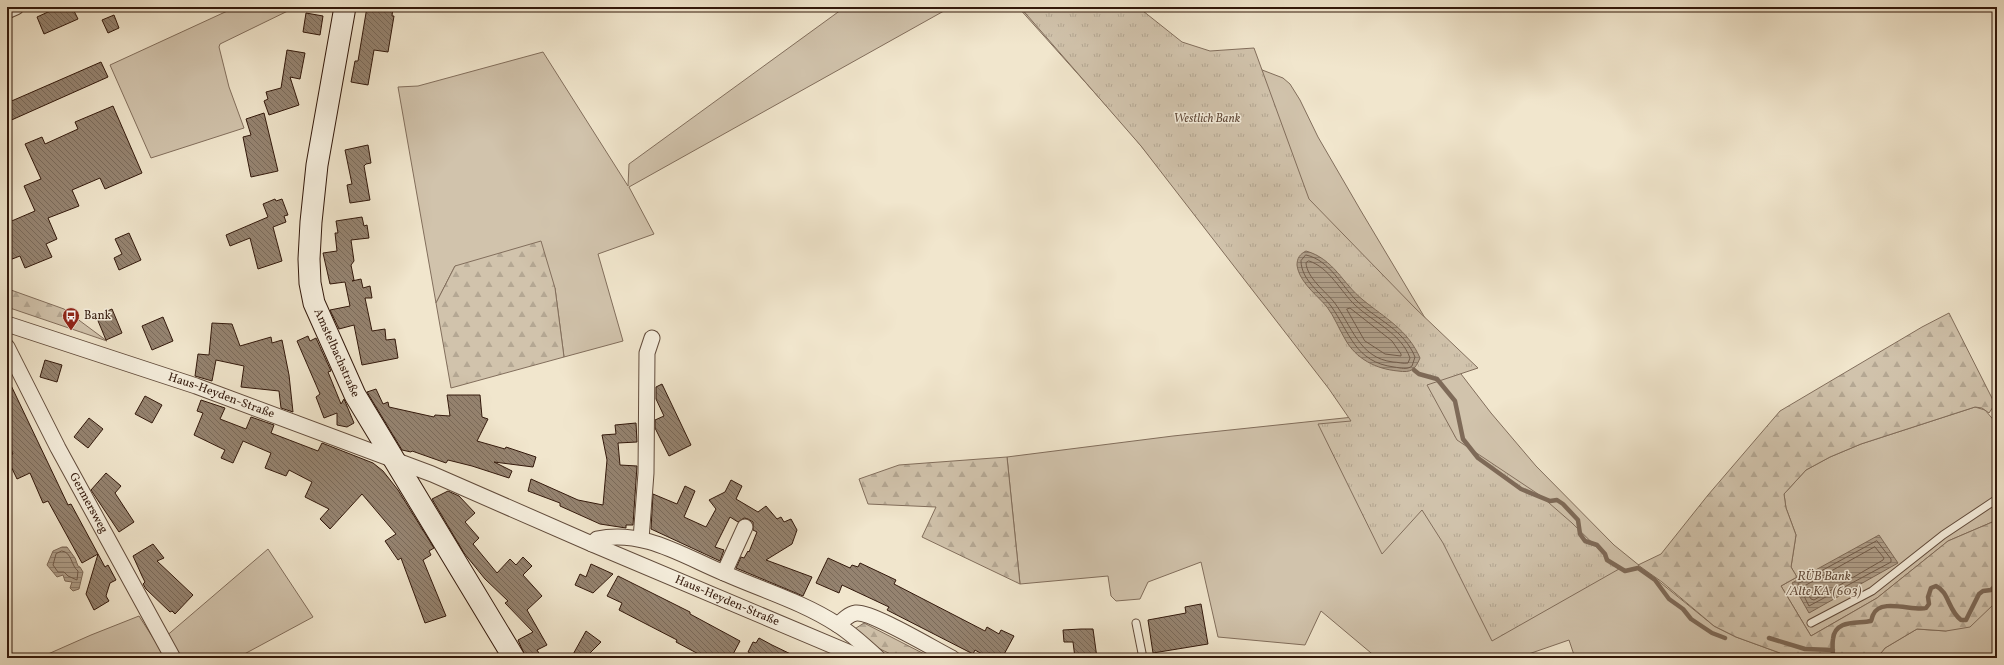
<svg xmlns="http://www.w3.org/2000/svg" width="2004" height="665" font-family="Vollkorn,serif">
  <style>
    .grass { fill: #d1c3ac; stroke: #826e5c }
    .forest { fill: url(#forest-firs); stroke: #826e5c }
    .park { fill: url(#park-tufts); stroke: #826e5c }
    .water { fill: url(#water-rules); stroke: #7e6a58 }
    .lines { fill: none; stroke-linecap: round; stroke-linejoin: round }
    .shore { stroke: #715c4b; stroke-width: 1 }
    .stream { stroke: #7e6a58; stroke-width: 4.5 }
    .building { fill: url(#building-back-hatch); stroke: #32180b }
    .lane-casing { stroke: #624c3c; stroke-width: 9 }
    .street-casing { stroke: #624c3c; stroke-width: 17 }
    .secondary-casing { stroke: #32180b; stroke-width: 23 }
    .lane { stroke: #f6efde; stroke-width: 7 }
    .street { stroke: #f6efde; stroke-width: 15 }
    .secondary { stroke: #f6efde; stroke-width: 21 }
    .labels { text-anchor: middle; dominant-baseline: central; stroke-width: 3; stroke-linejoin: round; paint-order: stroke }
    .park-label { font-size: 12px; font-style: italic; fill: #624b3b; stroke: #f6efde }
    .poi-label { font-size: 12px; fill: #32180b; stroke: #f6efde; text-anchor: start }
    .street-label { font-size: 12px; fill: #32180b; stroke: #f6efde }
    .water-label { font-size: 13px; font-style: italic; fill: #644e3e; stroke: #f6efde }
  </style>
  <defs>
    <pattern id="forest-firs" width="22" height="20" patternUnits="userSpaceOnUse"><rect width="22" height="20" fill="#d1c3ac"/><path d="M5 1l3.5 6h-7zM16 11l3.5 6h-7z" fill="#b4a793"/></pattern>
    <pattern id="park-tufts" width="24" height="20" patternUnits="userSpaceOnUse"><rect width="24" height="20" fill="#d1c3ac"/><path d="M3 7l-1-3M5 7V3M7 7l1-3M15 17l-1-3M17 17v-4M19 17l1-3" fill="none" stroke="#b4a793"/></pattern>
    <pattern id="water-rules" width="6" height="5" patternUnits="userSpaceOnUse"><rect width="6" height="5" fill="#b0a08b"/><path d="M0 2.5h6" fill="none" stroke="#908170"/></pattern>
    <pattern id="building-back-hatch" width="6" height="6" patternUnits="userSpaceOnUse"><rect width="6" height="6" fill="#958370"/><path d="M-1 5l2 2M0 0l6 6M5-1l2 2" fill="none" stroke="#7a6a5a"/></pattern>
  </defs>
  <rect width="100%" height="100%" fill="#f1e6cd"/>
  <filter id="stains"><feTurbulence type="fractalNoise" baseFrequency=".005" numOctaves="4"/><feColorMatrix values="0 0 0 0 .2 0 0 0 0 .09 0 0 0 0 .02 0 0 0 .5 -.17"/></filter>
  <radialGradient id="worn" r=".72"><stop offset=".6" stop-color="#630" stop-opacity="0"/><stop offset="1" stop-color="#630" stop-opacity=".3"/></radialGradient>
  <path class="grass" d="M236 7H296L220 44 219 47 229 87 244 128 151 158 110 65Z
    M845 7H951L629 187 654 234 598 254 623 341 564 357 555 288 455 266 436 303 398 87 418 86 543 52 628 186 629 164Z
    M1018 7H1130L1181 44 1257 68 1283 78 1290 84 1300 100 1318 137 1361 211 1434 333 1461 374 1491 413 1536 466 1614 545 1714 626 1736 637 1780 653 1779 658H1575L1569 640 1517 658H1377L1321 611 1305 645 1218 637 1201 562 1148 582 1140 599 1116 601 1111 596 1108 576 1020 584 1007 457 1173 436 1363 416 1128 130Z
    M1975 407 1985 410 1997 424V520L1948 541 1877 598 1811 636 1781 586 1797 577 1791 567 1796 535 1786 508 1784 494 1806 470 1830 457 1861 444Z
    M268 549 313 617 237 658H39L91 635 139 616 157 644Z
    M1997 580V658H1877L1885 648 1917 629 1946 631 1994 604 1995 585Z"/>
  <path class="forest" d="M541 241 555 288 564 357 451 388 436 303 455 266Z
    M7 290H11L64 309 107 341 7 307Z
    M1949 313 1995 404 1989 413 1982 408 1975 407 1861 444 1830 457 1806 470 1784 494 1786 508 1796 535 1791 567 1797 577 1781 586 1811 636 1877 598 1948 541 1997 520V580L1995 585 1994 604 1970 627 1946 631 1917 629 1885 648 1877 658H1779L1780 653 1736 637 1714 626 1662 582 1638 565 1661 554 1708 495 1780 411 1922 327Z
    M1007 457 1020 584 922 537 936 507 868 504 859 479 899 465Z
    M864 623 932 658H899L880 649 853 630Z"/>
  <path class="park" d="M1020 7H1138L1182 42 1210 51 1254 48 1309 199 1415 308 1478 368 1427 385 1457 440 1541 496 1572 523 1619 569 1492 641 1443 543 1422 510 1382 554 1318 424 1351 421 1329 389 1141 146Z"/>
  <path class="water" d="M1306 251C1334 259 1342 283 1363 300 1385 318 1408 330 1420 358 1415 370 1411 373 1398 371 1376 369 1356 359 1345 339 1339 329 1334 316 1327 307 1317 295 1299 282 1297 265 1297 258 1300 254 1306 251Z
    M1879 535 1898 563 1809 613 1792 583Z
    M62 547H67L75 558 78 566 80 567 83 572 79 589 73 591 70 588 72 582 65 581 63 575 57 577 47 565 53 551Z"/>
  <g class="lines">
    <path class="shore" d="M1306 255C1330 260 1342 287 1358 302 1378 320 1404 330 1415 357L1412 366C1407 370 1401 368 1394 367 1355 362 1350 333 1331 306 1321 293 1301 280 1301 261Z
      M1309 261C1329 267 1341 292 1355 305 1373 322 1401 333 1410 358L1408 363C1403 364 1398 362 1393 362 1359 358 1352 326 1334 302 1325 291 1307 278 1306 263Z
      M1347 309 1350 308 1392 341 1401 354V356L1385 354 1365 341Z
      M1877 541 1891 559V562L1809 606 1798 584Z
      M1875 547 1884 558 1883 560 1814 600 1811 599 1805 588V586Z
      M62 551C72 552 71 566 78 571L77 580 68 576 64 572H58L53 565 56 554Z"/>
    <path class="stream" d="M1414 370 1419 374 1437 379 1455 401 1463 439 1478 458 1521 489 1550 501 1557 500 1563 504 1578 520 1580 534 1585 541 1597 545 1605 554 1607 560 1625 571 1638 568 1655 580 1669 599 1683 609 1691 619 1712 633 1725 638
      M1769 638 1805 649 1833 650
      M1833 658C1833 652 1832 645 1833 639 1835 619 1858 624 1871 621 1872 619 1872 617 1873 615 1880 597 1915 612 1926 608L1929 604 1928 597 1931 588 1936 586C1949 592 1948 610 1961 620H1966L1979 594 1983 591 1991 590 1997 584"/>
  </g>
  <path class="building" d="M59 7H72L78 19 44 34 37 17Z
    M367 7H393L392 16H394L388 52 374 50 368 85 351 82 355 61H358Z
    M306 13 323 16 320 35 303 32Z
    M114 15 119 28 108 33 102 20Z
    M287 50 305 53 300 79 290 77 299 105 269 115 264 101 268 99 266 92 281 88Z
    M101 62 108 77 7 122V103Z
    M113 106 142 173 105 189 100 178 72 190 79 206 48 218 57 239 46 244 52 257 25 268 20 256 7 261V223L35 211 24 186 41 179 25 144 42 137 45 144 78 129 75 122Z
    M264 113 278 171 251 177 243 137 251 135 246 119Z
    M368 145 371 163 366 164 364 166 370 200 350 203 347 185 352 184 345 150Z
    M275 199 276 201 282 199 288 215 284 216 286 222 273 227 282 261 258 269 250 238 230 246 226 235 268 217 263 204Z
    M362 217 364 226 367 225 369 238 351 240 354 261 351 265 354 280 352 281 361 279 363 288 370 286 372 298H365L372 331 385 329 386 340 395 339 398 358 362 365 354 325 339 329 330 310 350 306 345 282 330 284 323 253 337 251 335 233H338L336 221Z
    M129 233 141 260 119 270 114 258 122 254 115 239Z
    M112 309 122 333 106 340 96 316Z
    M163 317 173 341 152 350 142 326Z
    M212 323 232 324 240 346 271 337 272 343 282 340 289 375 293 412 281 408 279 391 241 387 244 366 216 360 212 381 195 376 198 354 209 355Z
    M308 336 310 341 316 338 331 371 328 372 341 404 344 399 347 406 354 423 347 427 337 425V413L324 418 316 397 320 394 297 341Z
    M45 360 62 365 57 382 40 377Z
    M7 377 68 505 71 504 105 567 108 565 116 580 110 583 106 596 109 601 94 610 86 594 98 554 82 563 48 501 43 503 30 473 17 479 7 458V456L13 454 7 441Z
    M662 384 691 445 669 456 655 428V420L664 416 656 399V387Z
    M376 389 383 404 388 402 389 407 434 417 435 415 450 416 447 395H480L482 417 488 419 477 441 505 449 506 447 536 457 533 467 494 462 512 471 509 478 472 466 448 460 446 463 412 451 411 452 402 450 367 392Z
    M145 396 162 405 152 423 135 414Z
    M201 400 225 408 220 419 246 429 251 417 274 425 271 433 318 451 322 443 373 463 383 471 398 490 434 548 429 551 431 555 423 560 446 616 425 623 401 558 398 560 385 541 396 534 362 494 330 529 320 519 329 509 305 497 312 482 289 470 286 476 265 468 271 453 243 441 233 463 221 458 225 450 194 435 203 413 197 411Z
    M89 418 103 429 88 448 74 437Z
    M636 423 637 442 618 443 620 465 637 466 633 525H626V528L600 524 560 506V503L528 491 531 479 578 500 603 505 607 460 602 435 616 434 615 425Z
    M106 473 121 486 115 493 134 522 119 532 91 490Z
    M731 480 742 486 736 499 758 512 766 506 777 519 781 517 784 522 791 519 797 530 792 544 766 560 812 577 803 596 736 568 741 557 744 558 748 551 749 552 757 532 753 530V522L748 519 744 518 738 522 730 517 715 547 724 550 720 561 651 529 653 494 677 504 685 486 695 491 684 517 706 527 716 509 709 500 725 492Z
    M448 491 459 496 475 513 465 522 479 538 473 544 497 573 510 559 516 565 523 557 532 566 523 575 542 596 527 610 547 645 537 650 542 658H526L518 640 533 632 505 603 508 601 485 579 464 553 432 499Z
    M153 544 164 558 157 561 193 595 175 614 172 611 170 612 146 589 143 584 145 582 142 576 133 556Z
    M828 558 850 568 852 565 858 567 860 563 896 580 894 584 985 631 987 627 999 634 1001 630 1014 636 1002 658 989 653 987 657 975 650 973 654 887 610 889 607 842 585 839 593 816 583Z
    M591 564 613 574 593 593 575 585 580 574 586 577Z
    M618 576 690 612V614L740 641 731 658H706L676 642 677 640 619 610 622 603 607 596Z
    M1201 604 1208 644 1153 653 1148 620 1186 613 1185 607Z
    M1081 629H1093L1097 658H1075L1073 642H1064L1063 630Z
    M586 631 601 642 585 658H571Z
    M759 638 772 645 799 658H760L748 652 753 642 756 643Z"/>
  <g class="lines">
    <g class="lane-casing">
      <path id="lane" d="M1136 623 1143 658
        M1811 623 1872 591 1943 535 1997 499"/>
    </g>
    <g class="street-casing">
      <g id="street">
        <path d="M7 11 16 7"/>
        <path id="s1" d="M7 324 196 386 432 474 592 544 862 658"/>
        <path id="s2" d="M7 347 58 448 173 658"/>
        <path d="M641 539 646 473 647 353 652 338"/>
        <path d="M592 544 597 539C643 529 683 556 724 573 762 590 803 602 838 625 852 634 866 647 878 658"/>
        <path d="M724 573 745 527"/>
        <path d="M838 625C843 620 849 614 856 613 871 611 934 649 952 658"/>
      </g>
    </g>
    <g class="secondary-casing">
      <g id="secondary">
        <path id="s3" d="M345 7 317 165 311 222 309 259 310 283 314 303 355 395 514 658"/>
      </g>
    </g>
    <use href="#lane" class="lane"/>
    <use href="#street" class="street"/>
    <use href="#secondary" class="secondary"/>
  </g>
  <defs>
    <g id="bus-pin" transform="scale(0.9)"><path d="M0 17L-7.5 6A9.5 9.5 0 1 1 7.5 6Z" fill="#8f2418" stroke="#f6efde"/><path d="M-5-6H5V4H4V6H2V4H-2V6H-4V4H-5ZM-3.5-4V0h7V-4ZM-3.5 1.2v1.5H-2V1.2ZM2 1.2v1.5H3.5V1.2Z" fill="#fff"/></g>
  </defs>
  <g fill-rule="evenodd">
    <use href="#bus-pin" x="71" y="316"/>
  </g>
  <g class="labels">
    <g class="park-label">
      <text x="1207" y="119">Westlich Bank</text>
    </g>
    <g class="poi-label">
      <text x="84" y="316">Bank</text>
    </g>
    <g class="street-label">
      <text stroke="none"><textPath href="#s3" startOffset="354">Amstelbachstraße</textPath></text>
      <text stroke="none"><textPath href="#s1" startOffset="226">Haus-Heyden-Straße</textPath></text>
      <text stroke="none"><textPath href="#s2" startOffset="176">Germersweg</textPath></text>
      <text stroke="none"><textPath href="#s1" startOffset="772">Haus-Heyden-Straße</textPath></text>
    </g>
    <g class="water-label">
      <text x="1824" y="577">RÜB Bank<tspan x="1824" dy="15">/Alte KA (603)</tspan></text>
    </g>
  </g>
  <rect width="2004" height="665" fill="none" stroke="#f1e6cd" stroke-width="24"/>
  <rect x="8" y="8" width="1988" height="649" fill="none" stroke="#32180b" stroke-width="2"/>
  <rect x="12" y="12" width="1980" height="641" fill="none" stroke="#32180b"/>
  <rect width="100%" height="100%" filter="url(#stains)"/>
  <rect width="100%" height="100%" fill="url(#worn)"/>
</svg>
